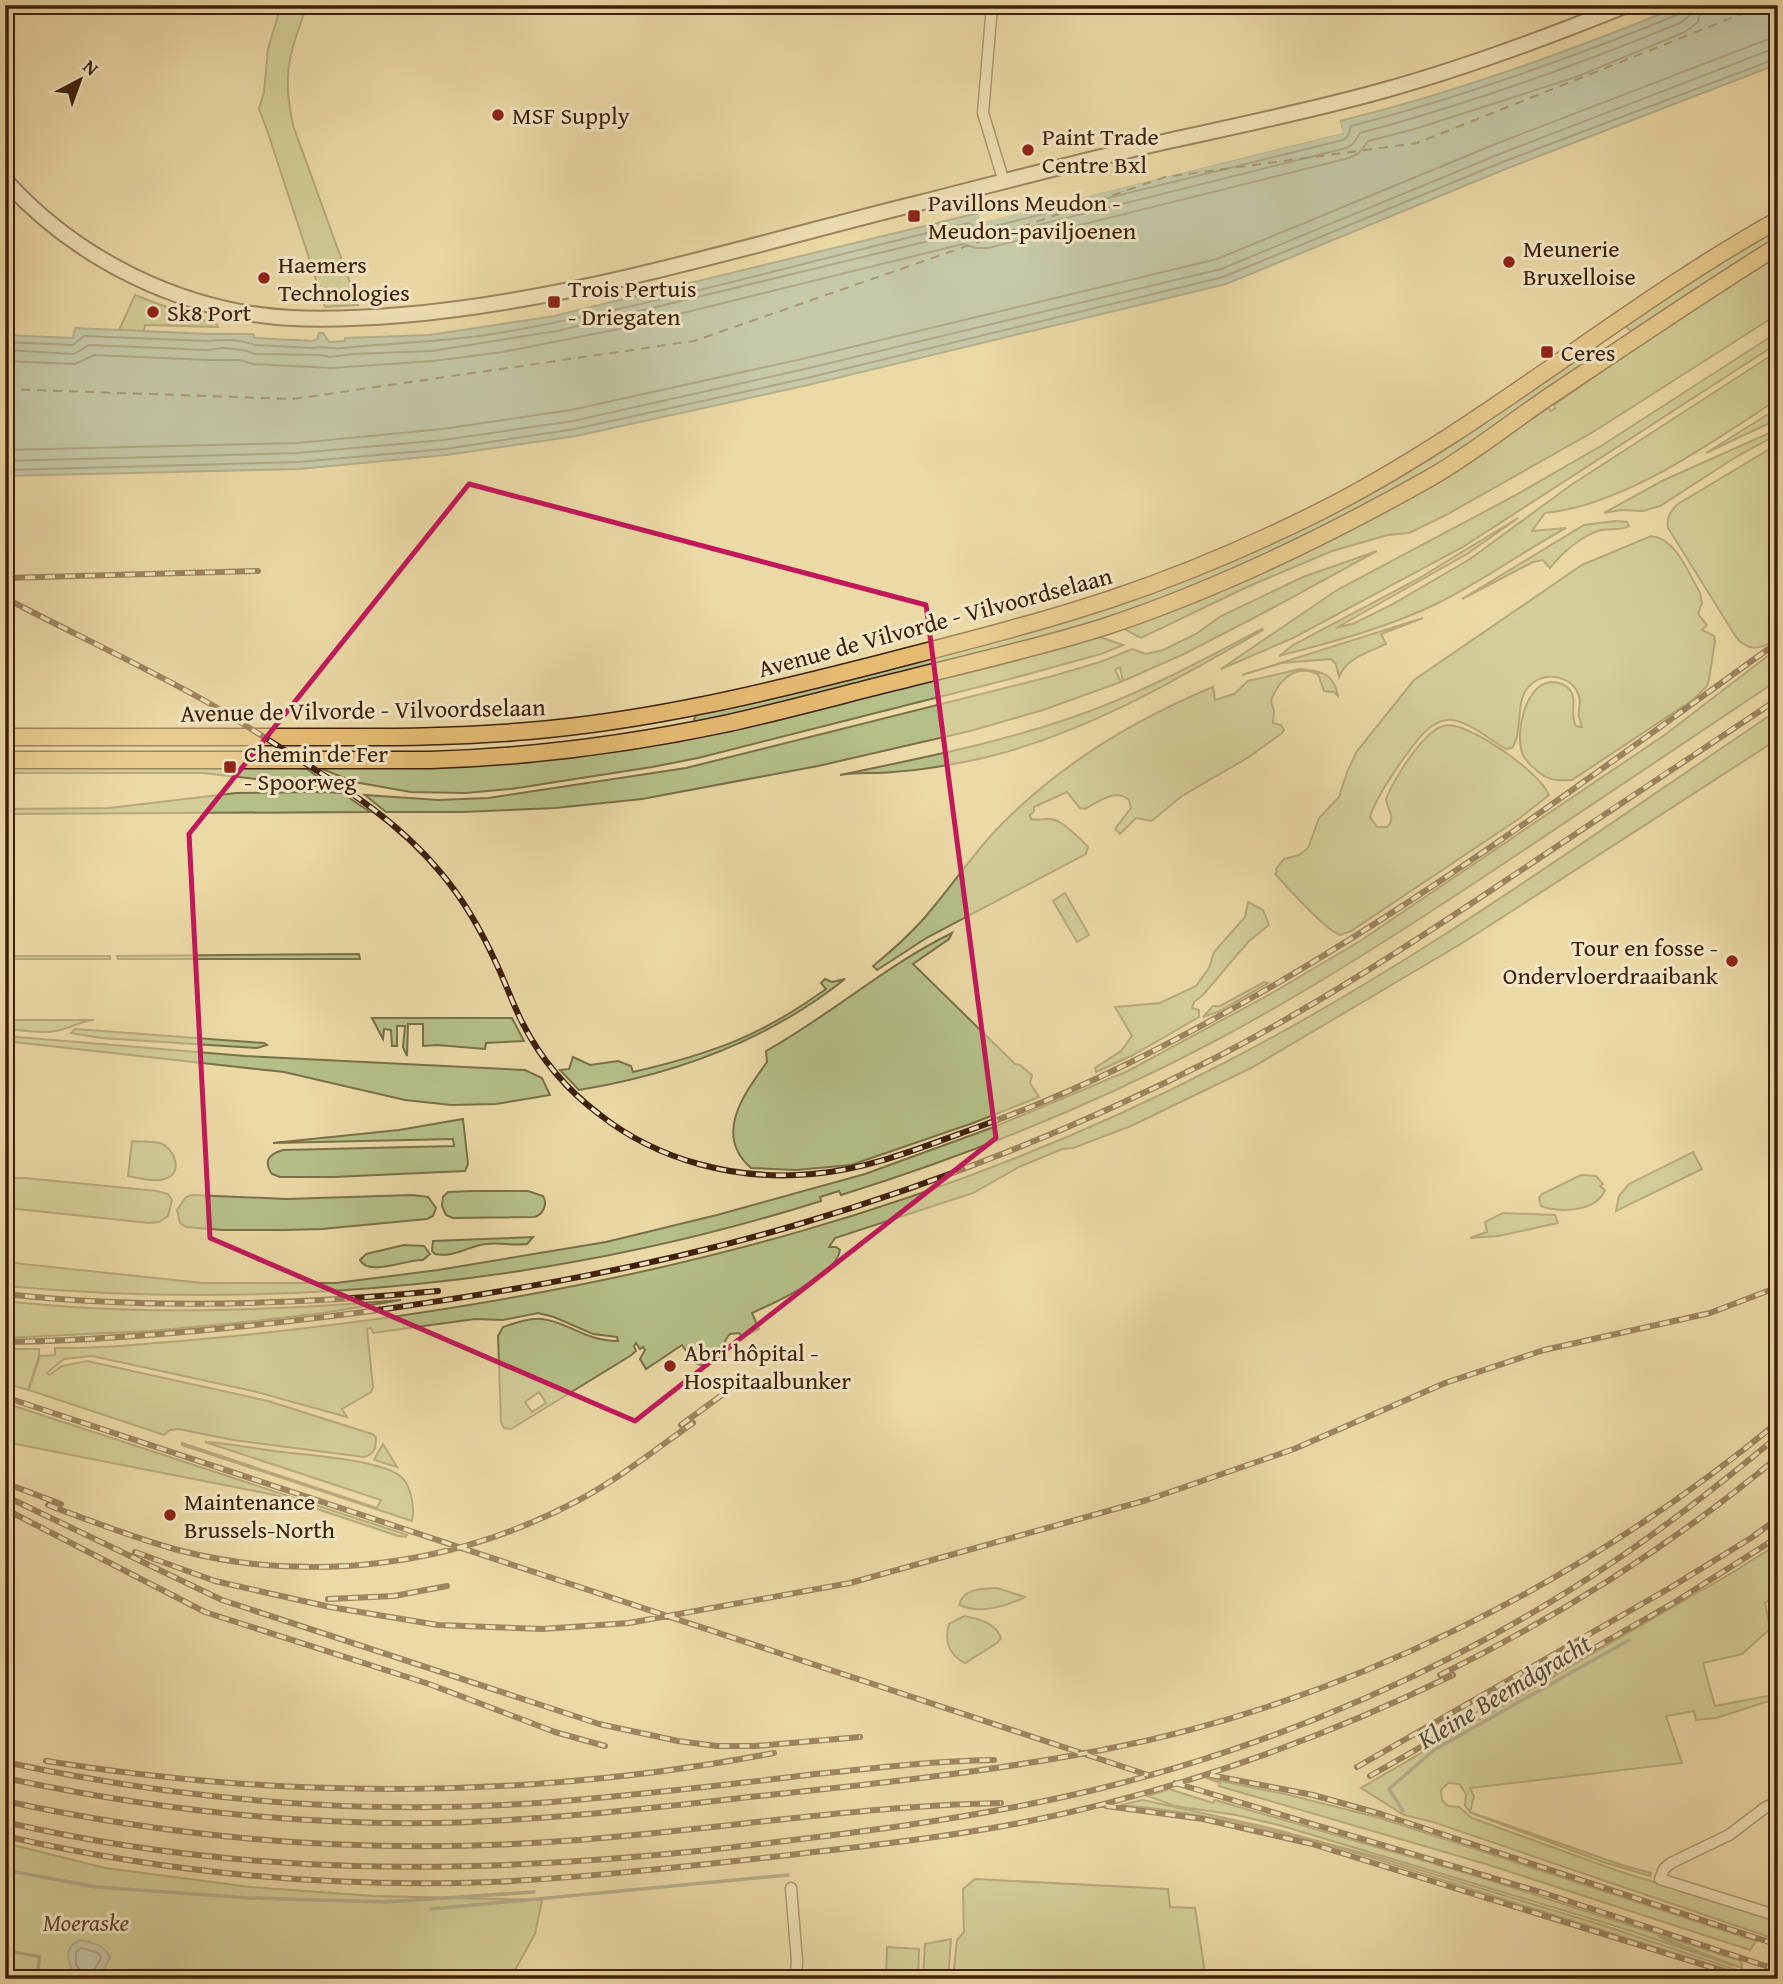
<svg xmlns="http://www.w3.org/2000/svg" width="1783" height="1984" font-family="'Gentium Book Plus',serif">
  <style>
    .green { fill: #b5c088; stroke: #7a7048; stroke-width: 2; fill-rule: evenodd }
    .water { fill: #99b9ae; stroke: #757c6c; stroke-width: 2 }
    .pier { fill: #ebd9a6 }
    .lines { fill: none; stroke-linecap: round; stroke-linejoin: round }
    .shore { stroke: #6c6c5c; stroke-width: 2 }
    .stream { stroke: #757c6c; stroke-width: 3.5 }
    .ferry { stroke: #594e3b; stroke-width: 2; stroke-dasharray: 9 7; stroke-linecap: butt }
    .street-casing { stroke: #694e30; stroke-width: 13 }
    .secondary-casing { stroke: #3e2009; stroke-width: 18 }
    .primary-casing { stroke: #3e2009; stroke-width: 19 }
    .street { stroke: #f2e6c5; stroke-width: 10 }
    .secondary { stroke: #f2e6c5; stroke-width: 14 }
    .primary { stroke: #e6bc73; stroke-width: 16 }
    .rail-casing { stroke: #3e2009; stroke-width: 6 }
    .rail { stroke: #f2e6c5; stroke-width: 3.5; stroke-dasharray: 10; stroke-linecap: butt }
    .marked { fill: none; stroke: #c2185b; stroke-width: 5; stroke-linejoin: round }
    .poi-dot { fill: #8f2418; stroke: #f2e6c5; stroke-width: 2.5 }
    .labels { text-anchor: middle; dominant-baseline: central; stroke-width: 6; stroke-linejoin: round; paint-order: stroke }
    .poi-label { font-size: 24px; fill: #3e2009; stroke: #f2e6c5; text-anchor: start }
    .street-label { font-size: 24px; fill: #3e2009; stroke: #f2e6c5 }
    .park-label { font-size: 24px; font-style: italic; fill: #5c4829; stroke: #f2e6c5 }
    .water-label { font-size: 26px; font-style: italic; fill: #594e3b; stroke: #f2e6c5 }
  </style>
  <rect width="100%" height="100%" fill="#ebd9a6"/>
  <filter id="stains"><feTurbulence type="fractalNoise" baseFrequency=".00286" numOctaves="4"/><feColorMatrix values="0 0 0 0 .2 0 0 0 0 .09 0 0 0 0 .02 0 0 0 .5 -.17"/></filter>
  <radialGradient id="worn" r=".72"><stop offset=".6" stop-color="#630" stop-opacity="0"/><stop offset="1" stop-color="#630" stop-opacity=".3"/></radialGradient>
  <path class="green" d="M281 5H314L306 9C288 54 282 81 294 128L358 305 325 307 267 130 259 109 264 92 268 49Z
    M1778 226V240L1634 332 1627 328 1629 321Z
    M1778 254V314L1593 432 1446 515 1409 533 1388 535 1332 551 1247 587 1141 638 1126 630 1127 625 1495 443 1548 408 1551 411 1555 408 1554 405C1626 354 1702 303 1778 254Z
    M135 295 177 311 178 313 190 315 200 320 215 321 218 327 145 325 144 331 119 330Z
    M1778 332V343L1463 547 1293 638 1221 669 1337 590 1514 496 1601 446Z
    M1778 351V399C1712 442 1625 505 1545 513L1532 531 1566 528C1522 552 1481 582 1436 604 1387 628 1331 642 1279 656L1293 645 1416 580 1518 518 1467 554 1336 628 1355 623 1391 605 1470 559 1571 485Z
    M1576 359 1582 361 1583 366 1489 433 1402 487 1275 552 1160 600 1067 631 799 702 696 722 694 719 697 714 1229 559Z
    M1778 408V419L1706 453Z
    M1778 429V434L1736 457 1660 506 1643 511 1622 510 1604 513 1662 481Z
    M1778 444V638C1762 649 1749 653 1736 637L1668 528C1666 517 1671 511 1678 504Z
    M1615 521 1627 522 1629 526C1621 531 1611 528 1601 530 1582 535 1562 553 1550 568L1543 560 1533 562 1462 599 1584 525Z
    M1651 536C1676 538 1689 574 1700 593L1702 603 1698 614 1707 625 1702 630 1714 636 1715 641 1709 680 1707 686 1694 699 1572 780C1558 781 1549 781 1537 771 1532 766 1526 762 1523 755 1514 735 1525 684 1551 682 1558 682 1565 684 1570 690 1578 701 1569 714 1576 726L1582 727C1581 723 1580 720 1579 717 1577 710 1582 703 1579 696 1573 677 1549 672 1534 682 1512 697 1525 729 1512 748L1506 749C1490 740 1471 723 1453 720 1445 719 1438 722 1432 726 1415 738 1376 796 1370 817L1377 827H1387C1397 818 1387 810 1386 799 1394 779 1422 733 1443 726 1466 719 1541 773 1549 795L1520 818 1351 931 1340 935C1324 929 1289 889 1275 874L1277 872 1276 869 1284 859 1299 855 1308 848 1319 818 1339 797 1347 772 1357 751 1414 680 1582 565Z
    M1377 551 1267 611 1184 654 1123 681 1120 667 1115 670 1121 682 1043 710 970 731 818 766 642 799 555 808 463 812H386L365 795 438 800 488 798 686 768 1053 676 1103 661 1132 649 1146 654 1163 650 1196 634 1221 616 1303 577Z
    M1423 618 1381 634 1386 644C1369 652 1346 658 1339 677L1336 664 1331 659 1282 663 1242 675Z
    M1262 629 1263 630C1176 680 1086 733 987 757 957 764 924 770 893 772 875 774 858 772 840 775 927 757 1015 740 1098 708 1155 686 1208 657 1262 629Z
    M1097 636 1123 645 1101 654 1010 679 698 758 652 767 511 789 465 793 411 792 354 782 315 766 607 752 693 738 774 721Z
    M1778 648V680C1691 738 1604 796 1518 854 1419 920 1320 985 1215 1041 1096 1104 969 1155 841 1195L839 1191 820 1197 821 1201C558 1284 279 1311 5 1286V1262L202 1283H336L438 1270 606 1242 717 1215 865 1174 994 1127 1128 1071 1274 992 1360 941 1666 734Z
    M1300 669C1321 671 1334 673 1338 696L1334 692 1324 691 1318 674C1315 674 1311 671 1308 671 1289 669 1277 684 1271 701L1274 711 1273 723 1281 725 1284 730 1282 733 1249 757 1182 796 1154 819 1151 821 1136 818 1120 834 1115 829 1131 808 1129 800C1115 788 1098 802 1085 809L1080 808 1067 792 1034 807V812L1030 815 1031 819C1039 821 1047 817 1055 820 1063 822 1083 841 1088 847L1086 854 928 937 877 970 873 966C894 949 914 931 931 910 953 884 972 856 995 831 1056 767 1133 720 1213 687L1215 700 1234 694 1248 681Z
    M1778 710V739L1464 942 1253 1067 1131 1126 1073 1148 1062 1149 1019 1167 973 1193 835 1238 829 1247H836L840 1250C837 1275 774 1303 752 1313L759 1329 743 1337 739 1333 730 1334 726 1339 722 1354 701 1365 695 1363 682 1345 646 1369 640 1359 645 1350 643 1347 640 1349 636 1343 634 1346 636 1351 630 1356 511 1429 504 1428 501 1422 498 1336 503 1327C515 1323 528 1318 542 1319 569 1322 584 1341 618 1341L617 1337 593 1334 554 1317 538 1313 503 1320 475 1319 373 1333 371 1328 367 1329 373 1387 371 1392 342 1409 347 1417 253 1391 92 1356 64 1359 47 1373 49 1375 62 1366 87 1361 268 1401 372 1434 376 1437C376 1447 375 1454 364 1457L233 1440 179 1429 170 1430 164 1435 29 1390 40 1356 55 1355V1348C93 1349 130 1345 168 1342 230 1337 293 1330 355 1322 663 1281 947 1207 1224 1063 1418 963 1596 832 1778 710ZM539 1392 546 1403 532 1412 525 1402Z
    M5 766 293 767 307 769 329 785 326 787 203 773H5Z
    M326 792 342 793 370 812 5 814V809L109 808 236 793Z
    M1065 893 1089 935 1077 942 1053 901Z
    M1248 902 1263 910 1269 925 1248 942 1203 995 1194 1002 1192 1008 1199 1010V1017L1133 1055 1096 1072 1095 1068 1121 1051 1132 1036 1115 1007 1160 1003 1196 986 1209 968 1214 952 1245 917Z
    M952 933 949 939 913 964 1015 1064 1020 1065 1032 1075 1030 1083 1039 1097 973 1123 851 1165 796 1170 751 1168C713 1135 744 1094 767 1062L766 1051C831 1015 886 965 952 933Z
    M359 954 360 959H118L117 956Z
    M5 956H110V959H5Z
    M825 979 832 982 845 979C767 1041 676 1074 579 1090L560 1070 569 1069 573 1057 590 1065 618 1061 631 1066 633 1072C711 1054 761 1036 826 989L821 983Z
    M1264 982 1268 983 1220 1011 1203 1017 1213 1006H1220Z
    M372 1018H512L524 1041 486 1043 485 1049 437 1045 423 1046V1024H408L407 1056 403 1047 405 1026H397V1046H392L391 1030 384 1029 383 1039Z
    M5 1020H94C80 1021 69 1029 56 1031 40 1034 21 1030 5 1029Z
    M75 1029 264 1043 267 1045 257 1048 101 1038 71 1033Z
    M5 1036 245 1056 525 1070 542 1078 550 1095 496 1104 451 1105 405 1100 284 1072 5 1041Z
    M463 1119 468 1164 465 1171 333 1177H280L272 1174C263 1161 269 1154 283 1150L454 1146 453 1139 273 1143 399 1130Z
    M132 1141C141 1142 151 1141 160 1143 173 1147 184 1171 167 1178 156 1183 139 1178 128 1176Z
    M1693 1152 1702 1169 1616 1211 1619 1196 1629 1184Z
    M1581 1175 1596 1176 1603 1184 1600 1186 1605 1190C1596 1212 1560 1213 1541 1206L1539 1198 1542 1194Z
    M5 1178H25L157 1191 168 1194 172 1200 168 1216 159 1222 149 1223 17 1209 5 1206Z
    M474 1191H528L543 1196C548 1204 543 1215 534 1217L453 1218 446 1215 442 1206 443 1197 448 1192Z
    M193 1195 287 1199 412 1195 428 1197 436 1208 433 1216 427 1219 322 1229 284 1230H222L186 1227 180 1223 177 1210 186 1197Z
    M1503 1213 1555 1215 1558 1223 1498 1236 1470 1238 1487 1232 1485 1222Z
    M533 1237 527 1244C513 1246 499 1242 486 1244 468 1246 454 1258 435 1254L432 1251 433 1241Z
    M404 1245 424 1246 430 1254 423 1260C407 1259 368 1277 360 1260L366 1254Z
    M401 1300 323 1313 236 1323 150 1331 5 1338V1301C136 1316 270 1311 401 1300Z
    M5 1349H39V1356L28 1390 5 1383Z
    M5 1403 407 1535 406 1537 398 1536 275 1495 5 1442Z
    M205 1442C227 1443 251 1448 274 1451 303 1455 378 1459 400 1476 411 1484 415 1508 412 1521L182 1445V1443L377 1508 381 1500Z
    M383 1444 397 1467 374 1460Z
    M1778 1544V1593L1765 1603 1770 1629 1742 1654 1703 1663 1715 1706 1778 1694V1698L1716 1718 1696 1720 1694 1711 1666 1716 1682 1763 1470 1788 1474 1796 1470 1812 1622 1865 1651 1873 1650 1876 1603 1862 1471 1813 1465 1806 1466 1794 1459 1784 1448 1783 1441 1790 1442 1800 1448 1806 1459 1807 1472 1818 1618 1871 1778 1920V1940L1433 1822 1404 1815 1361 1788 1735 1571Z
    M997 1588 1025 1597C1006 1607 980 1614 959 1605 964 1588 981 1589 997 1588Z
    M964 1616C979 1619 995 1622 1001 1638L997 1643 965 1663C949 1655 944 1641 949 1624Z
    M1206 1778 1285 1794 1380 1818 1756 1941 1750 1950 1489 1865 1219 1786 1220 1783Z
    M1169 1789 1213 1803 1215 1800 1486 1879 1741 1961 1742 1968 1658 1936 1669 1942 1734 1966 1619 1927 1279 1825 1236 1815 1175 1806 1148 1796Z
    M1143 1800 1266 1827 1374 1856 1605 1926 1737 1970 1741 1974 1373 1858C1290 1834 1207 1812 1121 1805Z
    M5 1843 105 1868 250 1887 374 1896 542 1900 535 1934 510 1979H38L40 1956 5 1950Z
    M975 1879 1168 1889 1170 1907 1195 1908 1206 1979H953L957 1940 964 1932 963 1889Z
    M951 1939 948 1979H923L925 1944Z
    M887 1947 919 1949 918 1979H886Z
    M5 1951 39 1957 36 1979H5Z"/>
  <path class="water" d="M1683 5H1778V64L1508 168 1226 284 808 385 576 436 446 455 299 469 5 476V335L73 338 75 328 209 334H253L255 338 313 341 317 339 319 333H323L329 342 345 341V338L430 335 554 316 978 213 980 222 1342 133 1340 121C1458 92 1570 51 1683 5Z
    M81 1940C94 1944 104 1944 110 1958L102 1972 94 1979 78 1978C68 1966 61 1947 81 1940Z"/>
  <path class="pier" d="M1339 118 1343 133 980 223 977 210 980 211 983 219 1339 130 1336 121Z"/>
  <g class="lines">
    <path class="shore" d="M5 342 73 345 84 336 208 341C225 339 240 339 255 345L312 348C323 345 331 350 343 348 396 342 452 342 505 332 662 304 815 259 969 223L977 229H983L1343 140 1348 136 1351 126C1463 97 1571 58 1677 15L1681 11 1682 5
      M5 350 74 354 89 345 208 350 223 348 243 350 255 354 320 355 330 357 354 354 432 351 557 331 966 232 976 238H986L1346 148 1353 144 1360 133C1470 104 1575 66 1680 23L1689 16 1691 5
      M5 361 75 364 94 355 207 360H240L253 364 331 368 433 361 503 352 614 330 963 244 976 248H988L1349 158 1359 153 1368 141 1415 129 1576 77 1685 32 1698 22 1702 5
      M5 450 297 443 443 429 571 410 802 359 1217 259 1498 143 1766 40 1778 38
      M5 461 298 453 444 440 573 421 805 369 1221 269 1502 153 1770 50 1778 49
      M5 470 298 462 445 449 575 429 807 378 1223 277 1505 161 1778 58
      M83 1979V1973L76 1965V1952L81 1948 96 1952 101 1956C100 1965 90 1971 90 1979"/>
    <path class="stream" d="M1403 1811 1389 1789 1434 1750 1629 1640
      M5 1870 96 1887 250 1898 386 1902 534 1892
      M431 1909 788 1875"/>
    <path class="ferry" d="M5 389 293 399 694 341 1165 177 1417 143 1764 5"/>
    <g class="street-casing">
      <path id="street" d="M992 5 983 113 1004 182
        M1778 1802 1766 1807 1729 1835 1671 1863 1664 1869 1660 1879 1778 1916
        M791 1888 797 1961 796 1979"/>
    </g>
    <g class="secondary-casing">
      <path id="secondary" d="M5 180C77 260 183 312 291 318 327 320 365 318 402 315 578 300 748 245 919 203 1002 182 1085 160 1168 141 1241 125 1314 110 1385 90 1467 67 1548 37 1627 5"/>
    </g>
    <g class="primary-casing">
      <path id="primary" d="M5 737C100 737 195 737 290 737 370 737 449 738 528 731 649 721 765 693 882 663 959 643 1036 624 1111 599 1183 575 1253 545 1321 511 1483 429 1620 308 1778 220
        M5 760H430C531 757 630 744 729 723 782 711 834 697 886 684 960 665 1035 649 1107 626 1218 589 1327 536 1428 479 1469 456 1506 426 1544 400 1622 348 1699 295 1778 246"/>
    </g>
    <use href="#street" class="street"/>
    <use href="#secondary" class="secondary"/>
    <use href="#primary" class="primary"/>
    <g class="rail-casing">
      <path id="rail" d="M5 578 258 571
        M5 598C72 633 141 665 207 702 235 718 262 736 289 753 345 788 399 822 441 873 464 900 482 932 497 965 506 984 513 1005 523 1024 541 1059 567 1090 599 1114 658 1161 737 1181 812 1174 870 1169 923 1147 978 1127 1080 1091 1175 1042 1269 988 1447 885 1611 762 1778 642
        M5 1294C149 1310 294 1305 438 1291
        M5 1342C127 1340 250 1327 371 1311 514 1291 657 1266 796 1225 941 1182 1082 1126 1217 1057 1317 1005 1411 944 1505 881 1596 820 1687 759 1778 699
        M5 1397 1148 1775
        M681 1425 741 1381
        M5 1483 61 1504
        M5 1496 222 1600 599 1724 678 1741 717 1746H755L860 1737
        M48 1505C91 1521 134 1538 178 1550 313 1585 457 1565 579 1500 620 1478 656 1449 693 1423
        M5 1509 205 1612 429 1684 555 1732 605 1746
        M135 1552 215 1581 330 1607 438 1625 542 1629 629 1623 850 1583 1147 1500 1294 1449 1445 1383 1544 1350 1710 1313 1778 1287
        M328 1599 394 1596 447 1586
        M1440 1675C1560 1616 1675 1543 1778 1457
        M46 1761C286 1800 535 1799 774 1753
        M5 1762C184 1801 369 1816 552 1802 634 1795 717 1786 799 1776 864 1769 929 1761 994 1760
        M1357 1767 1668 1589 1751 1538 1778 1518
        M1210 1775 1313 1795 1381 1814 1778 1945
        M1370 1776 1675 1602 1778 1537
        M5 1778C146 1808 289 1825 433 1823 542 1821 651 1808 759 1796 874 1784 989 1772 1102 1750 1347 1703 1587 1580 1778 1422
        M1175 1783 1550 1895 1778 1970
        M5 1801C189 1841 375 1855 563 1841 709 1831 854 1806 1001 1803
        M1106 1806 1203 1819 1312 1844 1749 1979
        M5 1822C241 1877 468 1875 708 1850 839 1835 970 1820 1098 1789 1281 1744 1457 1667 1613 1562 1671 1523 1724 1481 1778 1436
        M5 1836C165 1873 329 1888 493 1882 577 1878 661 1869 745 1860 838 1849 932 1840 1025 1822 1173 1792 1317 1741 1453 1675"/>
    </g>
    <use href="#rail" class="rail"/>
  </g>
  <path d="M0 0H1783V1984H0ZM469 484 926 605 996 1138 635 1421 210 1238 189 834Z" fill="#ebd9a6" fill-opacity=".55" fill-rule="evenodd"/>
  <path class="marked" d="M469 484 926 605 996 1138 635 1421 210 1238 189 834Z"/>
  <g class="poi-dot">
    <circle cx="498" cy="115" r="7"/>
    <circle cx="1028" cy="150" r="7"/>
    <rect x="907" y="209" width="14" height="14" rx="3.5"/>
    <circle cx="1509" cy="262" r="7"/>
    <circle cx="264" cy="278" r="7"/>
    <rect x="547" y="295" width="14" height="14" rx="3.5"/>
    <circle cx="153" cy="312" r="7"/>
    <rect x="1540" y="345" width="14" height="14" rx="3.5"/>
    <rect x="223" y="760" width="14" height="14" rx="3.5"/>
    <circle cx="1732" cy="961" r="7"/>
    <circle cx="670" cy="1366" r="7"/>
    <circle cx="170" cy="1515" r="7"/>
  </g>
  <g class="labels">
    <g class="poi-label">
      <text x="512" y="115">MSF Supply</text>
      <text x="1042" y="136">Paint Trade<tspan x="1042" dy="28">Centre Bxl</tspan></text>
      <text x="928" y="202">Pavillons Meudon -<tspan x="928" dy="28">Meudon-paviljoenen</tspan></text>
      <text x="1523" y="248">Meunerie<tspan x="1523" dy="28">Bruxelloise</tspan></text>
      <text x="278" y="264">Haemers<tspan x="278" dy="28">Technologies</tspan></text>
      <text x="568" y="288">Trois Pertuis<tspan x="568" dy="28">- Driegaten</tspan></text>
      <text x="167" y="312">Sk8 Port</text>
      <text x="1561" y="352">Ceres</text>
      <text x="244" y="753">Chemin de Fer<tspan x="244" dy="28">- Spoorweg</tspan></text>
      <text x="1718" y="947" text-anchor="end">Tour en fosse -<tspan x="1718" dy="28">Ondervloerdraaibank</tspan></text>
      <text x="684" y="1352">Abri hôpital -<tspan x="684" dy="28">Hospitaalbunker</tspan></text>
      <text x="184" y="1501">Maintenance<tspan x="184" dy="28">Brussels-North</tspan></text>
    </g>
    <g class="street-label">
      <text transform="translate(935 622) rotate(-15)">Avenue de Vilvorde - Vilvoordselaan</text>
      <text transform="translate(363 710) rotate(-1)">Avenue de Vilvorde - Vilvoordselaan</text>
    </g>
    <g class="park-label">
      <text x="86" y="1922">Moeraske</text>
    </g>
    <g class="water-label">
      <text transform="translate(1504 1691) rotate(-31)">Kleine Beemdgracht</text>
    </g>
  </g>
  <rect width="1783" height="1984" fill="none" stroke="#ebd9a6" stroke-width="28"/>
  <rect x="7" y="7" width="1769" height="1970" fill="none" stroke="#3e2009" stroke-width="3.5"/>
  <rect x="14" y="14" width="1755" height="1956" fill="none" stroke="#3e2009" stroke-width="2"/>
  <g transform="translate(80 80) rotate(41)" stroke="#f2e6c5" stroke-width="5" paint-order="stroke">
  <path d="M0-5L12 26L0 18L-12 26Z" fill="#3e2009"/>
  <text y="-10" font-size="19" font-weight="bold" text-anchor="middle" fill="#3e2009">N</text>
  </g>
  <rect width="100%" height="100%" filter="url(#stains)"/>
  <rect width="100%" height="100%" fill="url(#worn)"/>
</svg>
